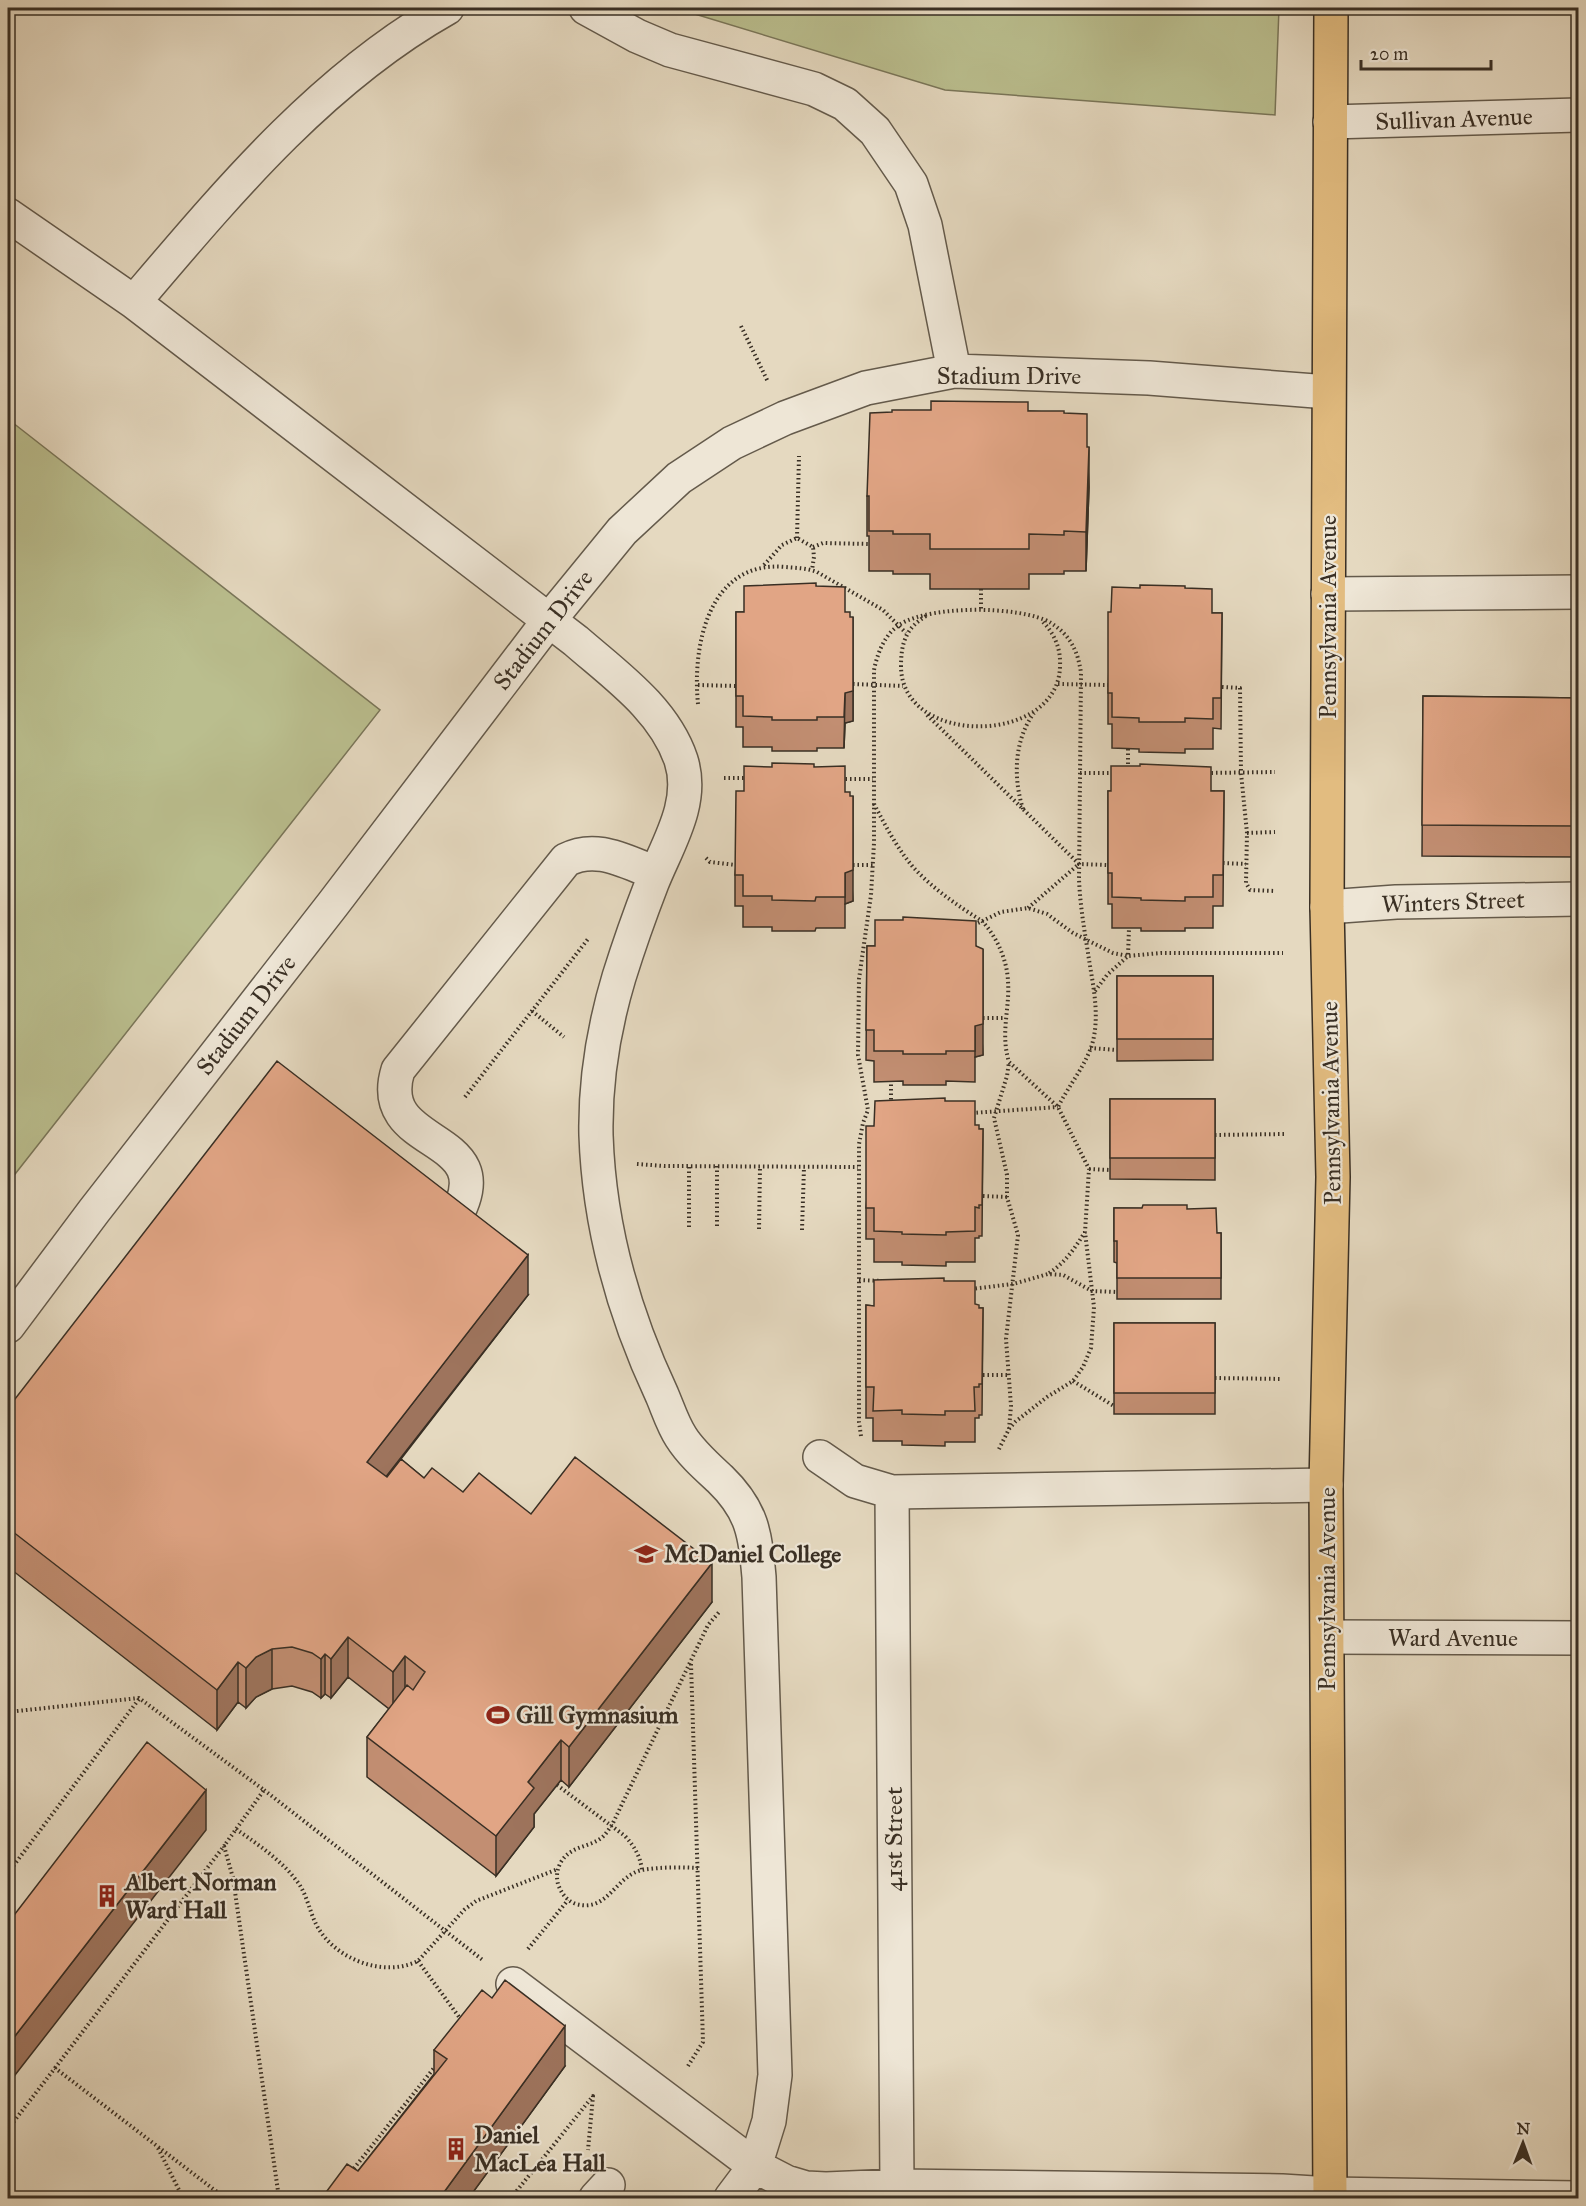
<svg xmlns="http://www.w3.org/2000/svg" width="1586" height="2206" font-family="'IM FELL Great Primer',serif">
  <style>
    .green { fill: #babe8e; stroke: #7a7659; stroke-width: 1.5 }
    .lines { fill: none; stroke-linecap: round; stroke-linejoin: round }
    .minor-casing { stroke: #645a4b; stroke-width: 36 }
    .major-casing { stroke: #392f24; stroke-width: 36 }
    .path { stroke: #392f24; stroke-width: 4; stroke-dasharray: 1.5 3; stroke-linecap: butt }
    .minor { stroke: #eee6d6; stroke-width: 33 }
    .major { stroke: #e2bc80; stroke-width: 33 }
    .wall { fill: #c28e72; stroke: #392f24; stroke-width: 1.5 }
    .shaded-wall { fill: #9e745d; stroke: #392f24; stroke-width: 1.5 }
    .building { fill: #e1a585; stroke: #392f24; stroke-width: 1.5 }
    .labels { text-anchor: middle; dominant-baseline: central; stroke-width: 4.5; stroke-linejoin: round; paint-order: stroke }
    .street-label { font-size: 24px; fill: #392f24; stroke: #eee6d6 }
    .poi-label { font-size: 24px; font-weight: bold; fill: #392f24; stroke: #eee6d6; text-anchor: start }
  </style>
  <rect width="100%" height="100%" fill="#e5d9c0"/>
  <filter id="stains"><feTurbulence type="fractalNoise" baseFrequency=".00333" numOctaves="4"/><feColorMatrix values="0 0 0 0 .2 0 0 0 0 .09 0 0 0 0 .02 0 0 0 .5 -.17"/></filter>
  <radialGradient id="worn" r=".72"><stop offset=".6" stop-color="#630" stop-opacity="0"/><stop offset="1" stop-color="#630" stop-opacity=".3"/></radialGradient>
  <path class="green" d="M675 8H1279L1275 115 945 90Z
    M8 419 380 710 8 1183V418Z"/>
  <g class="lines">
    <g class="minor-casing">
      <path id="minor" d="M586 8 637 36 670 50 814 89 845 104 875 131 911 184 925 225 954 371
        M1330 122 1578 115
        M8 215 134 302 576 641C615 675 664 709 681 760 695 803 667 845 652 883 640 914 629 945 619 977 604 1027 595 1083 596 1135 599 1225 624 1314 662 1395 668 1409 673 1425 681 1437 691 1453 707 1467 720 1479 753 1511 755 1534 759 1577L775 2075 769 2121 755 2166 731 2198
        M134 302C226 194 321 79 447 8
        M1328 594 1578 592
        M1327 907 1396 902 1578 899
        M452 1223C510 1129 372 1154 398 1070L566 860C597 844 625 862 656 873
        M8 1326 94 1211 333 904 550 619 622 531 679 478 732 443 785 418 866 388 954 371 1149 378 1328 392
        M820 1457 855 1481 892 1492 1326 1485
        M892 1492 897 2186
        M1328 1637 1578 1638
        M513 1984 755 2166 786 2182 806 2188 826 2189 897 2186 1282 2191 1330 2194 1578 2198
        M596 2198 608 2185"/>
    </g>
    <g class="major-casing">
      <path id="major" d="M1330 2198 1326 1485 1333 1177 1327 907 1331 8"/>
    </g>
    <path class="path" d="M741 326 768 382
      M797 538 799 456
      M813 547 823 543 870 544
      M764 565 782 545 797 538 813 547 814 557 812 570
      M981 589V611
      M926 616C906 628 901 643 901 666 901 748 1059 745 1060 666 1061 648 1054 633 1042 621
      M853 684 903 686
      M1058 684 1108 685
      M698 685 736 686
      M1222 687 1240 688 1241 773 1247 833 1246 883 1250 890 1275 891
      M698 704C692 645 709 560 785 567 796 568 807 568 817 572L883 610 906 633
      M927 715 1079 864 1108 865
      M1128 749V769
      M1080 773H1116
      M1207 773 1275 772
      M724 778H746
      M841 779H873
      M874 804C885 825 897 848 913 867 932 888 958 906 982 921 997 937 1007 960 1008 981 1010 1009 1000 1033 1009 1062L1058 1107 1089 1169 1085 1232 1094 1307 1091 1348 1083 1367 1073 1381 1047 1397 1015 1422 1009 1429 998 1451
      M1023 809C1013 778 1014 740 1034 713
      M1247 833 1275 832
      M706 858 710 862 736 865
      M1223 863 1246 864
      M853 865H873
      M1028 908 1079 864
      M974 925 1001 912 1028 908 1047 914 1073 933 1113 953 1128 956 1129 928
      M1095 991 1107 975 1128 956 1161 953H1283
      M532 1011 564 1037
      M983 1018H1004
      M1090 1048 1117 1050
      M465 1097 588 939
      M891 1104V1081
      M972 1113 1058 1107
      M1215 1135 1284 1134
      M637 1164 664 1166 858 1167
      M717 1166V1228
      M1089 1169 1110 1170
      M983 1196 1007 1197
      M689 1227V1166
      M759 1229 760 1167
      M802 1230 804 1167
      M1049 1273C1065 1263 1075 1248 1085 1232
      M859 1280 883 1281
      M971 1289 1013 1284 1048 1274 1063 1275 1092 1291 1117 1292
      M983 1375H1008
      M1215 1378 1282 1379
      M1073 1381 1114 1406
      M1009 1429 1011 1406 1006 1339 1018 1235 1007 1197V1175L994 1118 1007 1076 1009 1062
      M861 1436 859 1422V1144L863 1123 868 1110 858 1055 859 979 871 895 874 843V670C877 655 883 639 894 629 919 604 1022 605 1051 623 1070 635 1078 651 1081 673L1079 879C1080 904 1084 928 1088 953 1092 981 1100 1012 1093 1041 1087 1064 1069 1085 1058 1107
      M8 1712 139 1698 264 1790 224 1846
      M557 1785 625 1836C635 1847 640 1856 642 1870
      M264 1790 484 1961
      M236 1829C257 1844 280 1859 296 1880 307 1893 309 1911 317 1926 335 1959 383 1978 418 1961L464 1910 476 1901 558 1869
      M698 1868C680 1867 660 1867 642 1870 615 1876 608 1913 576 1904 567 1901 561 1893 558 1884 556 1876 557 1869 561 1862 571 1846 586 1848 600 1839 605 1836 608 1830 612 1825L708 1625 720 1611
      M8 1873 139 1699
      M528 1949 568 1900
      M418 1961 462 2021
      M688 2066 703 2042 691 1664
      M55 2068 224 1846 233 1878 279 2198
      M8 2129 55 2068 225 2198
      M158 2148 183 2198
      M351 2172 438 2063
      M511 2198 593 2096 588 2150"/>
    <use href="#minor" class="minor"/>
    <use href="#major" class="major"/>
  </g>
  <path class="wall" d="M1028 411 1064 413 1087 447 1089 487 1086 571H1064V574H1029V589H930V574H893V571H869V536H867V496Z
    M816 586 845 612 853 684V721L845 723 844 748H817V751H772V747H743V727H736V612H744Z
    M1185 588 1212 613H1222L1221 729 1213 728V749H1185V753L1139 752V749L1112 748V724H1108V693L1111 612Z
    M1423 696 1578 698V857L1422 856Z
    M814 767 845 792 853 901 845 904V928H816L815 931H772V927H743V906H735V875L744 791Z
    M1108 791H1224L1223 906H1213V928H1185V931H1141V928H1112V904H1108Z
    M867 946H976L983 1055 975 1057V1082L946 1081V1085H903V1081L874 1082V1061L866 1060Z
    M1117 976H1213V1060L1117 1061Z
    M1110 1099H1215V1180L1110 1179Z
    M945 1101 979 1129H983L982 1236H979V1238H975V1262H946V1266L902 1265V1262H874V1239H866V1208L874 1126Z
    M1114 1208 1187 1209 1217 1233H1221V1299H1117V1263L1114 1262Z
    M944 1281 979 1308H983L982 1415H979V1418H975V1442H945V1446L902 1445V1441H873V1418H866V1305L874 1306Z
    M528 1295 401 1459 424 1478 463 1492 531 1514 712 1602 569 1787 561 1780 557 1785 534 1814V1827L496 1876 367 1777V1737L389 1709 348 1677 331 1698 325 1694 321 1698 312 1692 292 1686 272 1689 256 1697 246 1708 238 1702 217 1730 8 1567V1408Z
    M1114 1323H1215V1414H1114Z
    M434 2050 565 2066 468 2199H321L358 2171 434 2074Z"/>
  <path class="shaded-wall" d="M1089 447V487L1086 571V532Z
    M853 617V721L845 723 844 748 845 693Z
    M853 796V901L845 904V873Z
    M983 949V1055L975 1057V1026Z
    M528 1255V1295L367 1501V1462Z
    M712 1563V1602L569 1787V1747Z
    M348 1637V1677L331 1698V1659Z
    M272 1649V1689L256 1697 246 1708V1668L256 1657Z
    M325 1654V1694L321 1698V1659Z
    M405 1656V1696L393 1712V1672Z
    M238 1662V1702L217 1730V1690Z
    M561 1740V1780L534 1814V1827L496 1876V1836L528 1782Z
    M206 1790V1830L8 2084V2045Z
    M565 2026V2066L468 2199H439Z"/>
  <path class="building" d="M931 401 1028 402V411H1064V413L1087 414V447H1089L1086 532 1064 531V535L1029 534V549H930V534H893V531H869V496H867L870 413 892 412V410H931Z
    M816 583V586L845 587V612H850V617H853V691L845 693 844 717H817V720H772V717L743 716V696H736V612H744V586Z
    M1140 585 1185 586V588L1212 589V613H1222L1221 698H1213V719L1185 718V722H1139V718L1112 717V693H1108V612H1111L1112 587 1140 588Z
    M1423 696 1578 698V826L1422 825Z
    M772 763 814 764V767L845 766V792H850V796H853V870L845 873V897H816L815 901 772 900V896H743V875H735L736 791H744V766L772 767Z
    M1140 764 1211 767V791H1224L1223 875H1213V897H1185V901L1141 900V898L1112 897V873H1108V791H1111V766H1140Z
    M903 917 976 921V946L983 949V1024L975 1026V1051H946V1054H903V1051H874V1030H866L867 946H875V920H903Z
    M1117 976H1213V1039H1117Z
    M277 1061 528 1255 367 1462 387 1477 401 1459 424 1478 432 1468 463 1492 479 1473 531 1514 575 1457 712 1563 569 1747 561 1740 557 1745 528 1782 534 1788 496 1836 367 1737 407 1685 413 1690 425 1672 405 1656 393 1672 348 1637 331 1659 325 1654 321 1659 312 1653 292 1647 272 1649 256 1657 246 1668 238 1662 217 1690 8 1528V1408Z
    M945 1098V1101H975V1125H979V1129H983L982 1205H979V1208L975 1207V1231L946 1232V1235L902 1234V1232L874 1231V1208H866V1126H874L875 1101Z
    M1110 1099H1215V1158H1110Z
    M1143 1205H1187V1209L1216 1208 1217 1233H1221V1278H1117V1241H1114V1208H1142Z
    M944 1278V1281H975V1304L979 1305V1308H983L982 1384H979V1387H974L975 1411H945V1415L902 1414V1410L873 1411 874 1387H866V1305L874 1306V1280Z
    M1114 1323H1215V1393H1114Z
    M147 1742 206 1790 8 2045V1923Z
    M505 1980 565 2026 439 2199H321L347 2164 358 2171 447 2059 434 2050 482 1990 492 1998Z"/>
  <defs>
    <g id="university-bare" transform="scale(1.8)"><path d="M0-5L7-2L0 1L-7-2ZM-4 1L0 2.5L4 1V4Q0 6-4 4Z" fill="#8f2418" stroke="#eee6d6" stroke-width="2.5" paint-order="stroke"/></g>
    <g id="stadium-bare" transform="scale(1.8)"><path d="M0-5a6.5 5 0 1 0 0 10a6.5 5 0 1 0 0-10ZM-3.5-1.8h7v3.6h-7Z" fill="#8f2418" stroke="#eee6d6" stroke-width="2.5" paint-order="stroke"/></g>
    <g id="building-bare" transform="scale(1.8)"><path d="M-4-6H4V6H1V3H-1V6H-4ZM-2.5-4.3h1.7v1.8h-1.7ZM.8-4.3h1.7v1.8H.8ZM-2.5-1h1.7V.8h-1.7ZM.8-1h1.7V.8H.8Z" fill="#8f2418" stroke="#eee6d6" stroke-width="2.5" paint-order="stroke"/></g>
  </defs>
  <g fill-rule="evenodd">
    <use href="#university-bare" x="646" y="1554"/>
    <use href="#stadium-bare" x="498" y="1715"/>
    <use href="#building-bare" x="107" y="1896"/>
    <use href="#building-bare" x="456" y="2149"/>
  </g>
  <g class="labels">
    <g class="street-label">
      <text transform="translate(1454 119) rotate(-2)">Sullivan Avenue</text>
      <text x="1009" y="376">Stadium Drive</text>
      <text transform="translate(1328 617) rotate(-90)">Pennsylvania Avenue</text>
      <text transform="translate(543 630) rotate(-52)">Stadium Drive</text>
      <text transform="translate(1453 902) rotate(-2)">Winters Street</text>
      <text transform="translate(246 1015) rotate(-52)">Stadium Drive</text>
      <text transform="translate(1331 1103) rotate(-91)">Pennsylvania Avenue</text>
      <text transform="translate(1327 1589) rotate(-90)">Pennsylvania Avenue</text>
      <text x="1453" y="1638">Ward Avenue</text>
      <text transform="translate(894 1839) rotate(-90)">41st Street</text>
    </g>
    <g class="poi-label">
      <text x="664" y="1554">McDaniel College</text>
      <text x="516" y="1715">Gill Gymnasium</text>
      <text x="125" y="1882">Albert Norman<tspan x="125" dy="28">Ward Hall</tspan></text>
      <text x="474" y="2135">Daniel<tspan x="474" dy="28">MacLea Hall</tspan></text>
    </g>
  </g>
  <rect width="1586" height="2206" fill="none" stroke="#e5d9c0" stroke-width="30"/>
  <rect x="9" y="9" width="1568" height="2188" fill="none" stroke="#392f24" stroke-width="3"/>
  <rect x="15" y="15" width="1556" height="2176" fill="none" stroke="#392f24" stroke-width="1.5"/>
  <g transform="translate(1523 2143) rotate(1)" stroke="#eee6d6" stroke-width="4.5" paint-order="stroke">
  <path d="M0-4.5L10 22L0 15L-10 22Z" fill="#392f24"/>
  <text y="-9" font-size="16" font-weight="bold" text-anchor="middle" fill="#392f24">N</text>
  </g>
  <path d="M1361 60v9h130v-9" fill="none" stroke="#392f24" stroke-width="3"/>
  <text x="1370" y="60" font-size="18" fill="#392f24" stroke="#eee6d6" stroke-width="4.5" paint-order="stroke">20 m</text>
  <rect width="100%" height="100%" filter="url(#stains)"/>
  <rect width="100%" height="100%" fill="url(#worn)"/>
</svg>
